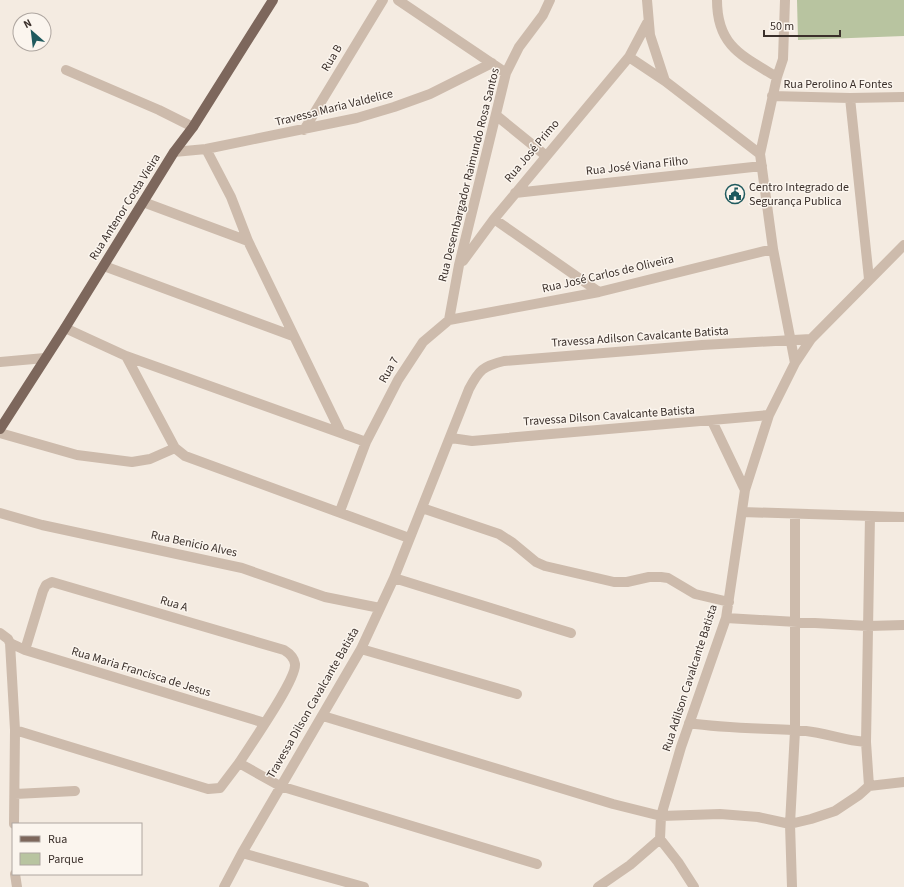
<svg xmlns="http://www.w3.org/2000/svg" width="904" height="887" font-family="'Source Sans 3',sans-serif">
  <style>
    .green { fill: #b8c4a0 }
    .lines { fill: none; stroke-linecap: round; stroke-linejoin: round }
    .minor { stroke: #cdbbac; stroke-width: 10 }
    .major { stroke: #7d675c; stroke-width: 10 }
    .labels { text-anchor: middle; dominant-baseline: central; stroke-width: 3; stroke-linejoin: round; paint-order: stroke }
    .street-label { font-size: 12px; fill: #3b302b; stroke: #fbf5ee }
    .poi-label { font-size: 12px; fill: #3b302b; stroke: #fbf5ee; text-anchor: start }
  </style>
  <rect width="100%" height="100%" fill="#f4ebe1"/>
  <path class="green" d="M797 0H904V36L798 40Z"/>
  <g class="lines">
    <path class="minor" d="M398 0 506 73
      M647 0 650 35 665 81
      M717 0C717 46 742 56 777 77
      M785 0 783 59 777 77 760 154 773 249 795 363
      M629 57 665 81 760 154
      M66 70 159 110 193 127
      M772 96 850 98 904 97
      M850 98 869 279
      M497 116 545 155
      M304 130 383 0
      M206 149 231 197 248 241
      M174 152 206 149 357 118 394 107 430 94 492 63
      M515 193 762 166
      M143 202 248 241 341 433
      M494 219 599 292
      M463 261 494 219 629 57 647 23
      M104 266 293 336
      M449 320 459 265 506 73 519 47 543 15 550 0
      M65 328 126 356 175 448 185 456 409 538
      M126 356 366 442
      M0 362 45 358
      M712 421 745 490
      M0 433 77 455 132 462 150 459 175 448
      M451 438 472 441 769 415
      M422 508 499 534 513 543 536 562 545 566 614 582H627L649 577H661L668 578 695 594 729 602
      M340 511 366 442 398 380 423 342 449 320 599 292 773 249
      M742 512 904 517
      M0 513 42 525 242 568 325 597 380 608
      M394 578 571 633
      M726 618 868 626 904 625
      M0 633 8 639 10 643 15 730 14 824
      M10 643 25 650 265 723
      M361 649 517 694
      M25 650 43 591 46 585 52 582 284 650C289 653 294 657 295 664 297 679 249 747 239 763
      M323 716 613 804 661 816 720 814 758 817 790 824 811 819 835 811 859 795 869 786 904 782
      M689 723C728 729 767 728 806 731 826 733 845 741 866 742
      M15 730 208 789 220 788 239 763 280 786 537 864
      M869 786 866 742 870 516
      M15 794 75 791
      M660 839 678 862 694 887
      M242 853 364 887
      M15 874 17 887
      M224 887 242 853 361 649 394 578 469 389C479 370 483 366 504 361L702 345 811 339
      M598 887 630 865 660 839 661 816 681 747 726 618 745 490 769 415 795 363 811 339 904 245
      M792 887 790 824 795 731V514"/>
    <path class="major" d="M0 429 65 328 174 152 193 127 273 0"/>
  </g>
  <defs>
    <g id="civic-ring" transform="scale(1)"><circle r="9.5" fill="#fbf5ee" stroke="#1f5a5e" stroke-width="1.5"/><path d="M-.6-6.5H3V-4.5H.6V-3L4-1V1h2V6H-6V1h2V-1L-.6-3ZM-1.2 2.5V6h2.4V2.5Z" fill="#1f5a5e"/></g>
  </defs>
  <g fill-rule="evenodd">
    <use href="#civic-ring" x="735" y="194"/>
  </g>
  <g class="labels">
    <g class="street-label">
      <text transform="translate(332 58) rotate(-59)">Rua B</text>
      <text x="838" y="84">Rua Perolino A Fontes</text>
      <text transform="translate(334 108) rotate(-14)">Travessa Maria Valdelice</text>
      <text transform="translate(532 151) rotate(-50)">Rua José Primo</text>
      <text transform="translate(637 166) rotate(-6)">Rua José Viana Filho</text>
      <text transform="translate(469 175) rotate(-76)">Rua Desembargador Raimundo Rosa Santos</text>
      <text transform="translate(125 207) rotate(-58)">Rua Antenor Costa Vieira</text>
      <text transform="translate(608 274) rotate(-13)">Rua José Carlos de Oliveira</text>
      <text transform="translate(640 337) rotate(-4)">Travessa Adilson Cavalcante Batista</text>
      <text transform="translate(389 370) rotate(-61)">Rua 7</text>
      <text transform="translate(609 416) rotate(-4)">Travessa Dilson Cavalcante Batista</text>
      <text transform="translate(194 544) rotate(12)">Rua Benicio Alves</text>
      <text transform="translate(174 604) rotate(17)">Rua A</text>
      <text transform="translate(141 672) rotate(17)">Rua Maria Francisca de Jesus</text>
      <text transform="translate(690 678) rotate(-72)">Rua Adilson Cavalcante Batista</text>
      <text transform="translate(313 703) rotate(-60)">Travessa Dilson Cavalcante Batista</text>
    </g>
    <g class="poi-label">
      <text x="749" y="187">Centro Integrado de<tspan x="749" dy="14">Segurança Publica</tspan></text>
    </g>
  </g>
  <rect x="12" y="823" width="130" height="52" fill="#fbf5ee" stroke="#aea6a0"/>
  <rect x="20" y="836" width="20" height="6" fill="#7d675c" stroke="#aea6a0"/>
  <text x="48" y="843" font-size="12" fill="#3b302b">Rua</text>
  <rect x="20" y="853" width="20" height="12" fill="#b8c4a0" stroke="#aea6a0"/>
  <text x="48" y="863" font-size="12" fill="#3b302b">Parque</text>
  <g transform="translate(32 32) rotate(332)"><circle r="19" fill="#fbf5ee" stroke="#aea6a0"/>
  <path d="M0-3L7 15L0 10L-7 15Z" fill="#1f5a5e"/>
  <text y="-6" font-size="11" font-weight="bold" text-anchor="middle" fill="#3b302b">N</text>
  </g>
  <path d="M764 30v6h76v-6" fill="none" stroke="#3b302b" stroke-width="2"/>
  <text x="770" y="30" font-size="12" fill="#3b302b" stroke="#fbf5ee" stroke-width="3" paint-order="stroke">50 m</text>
</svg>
